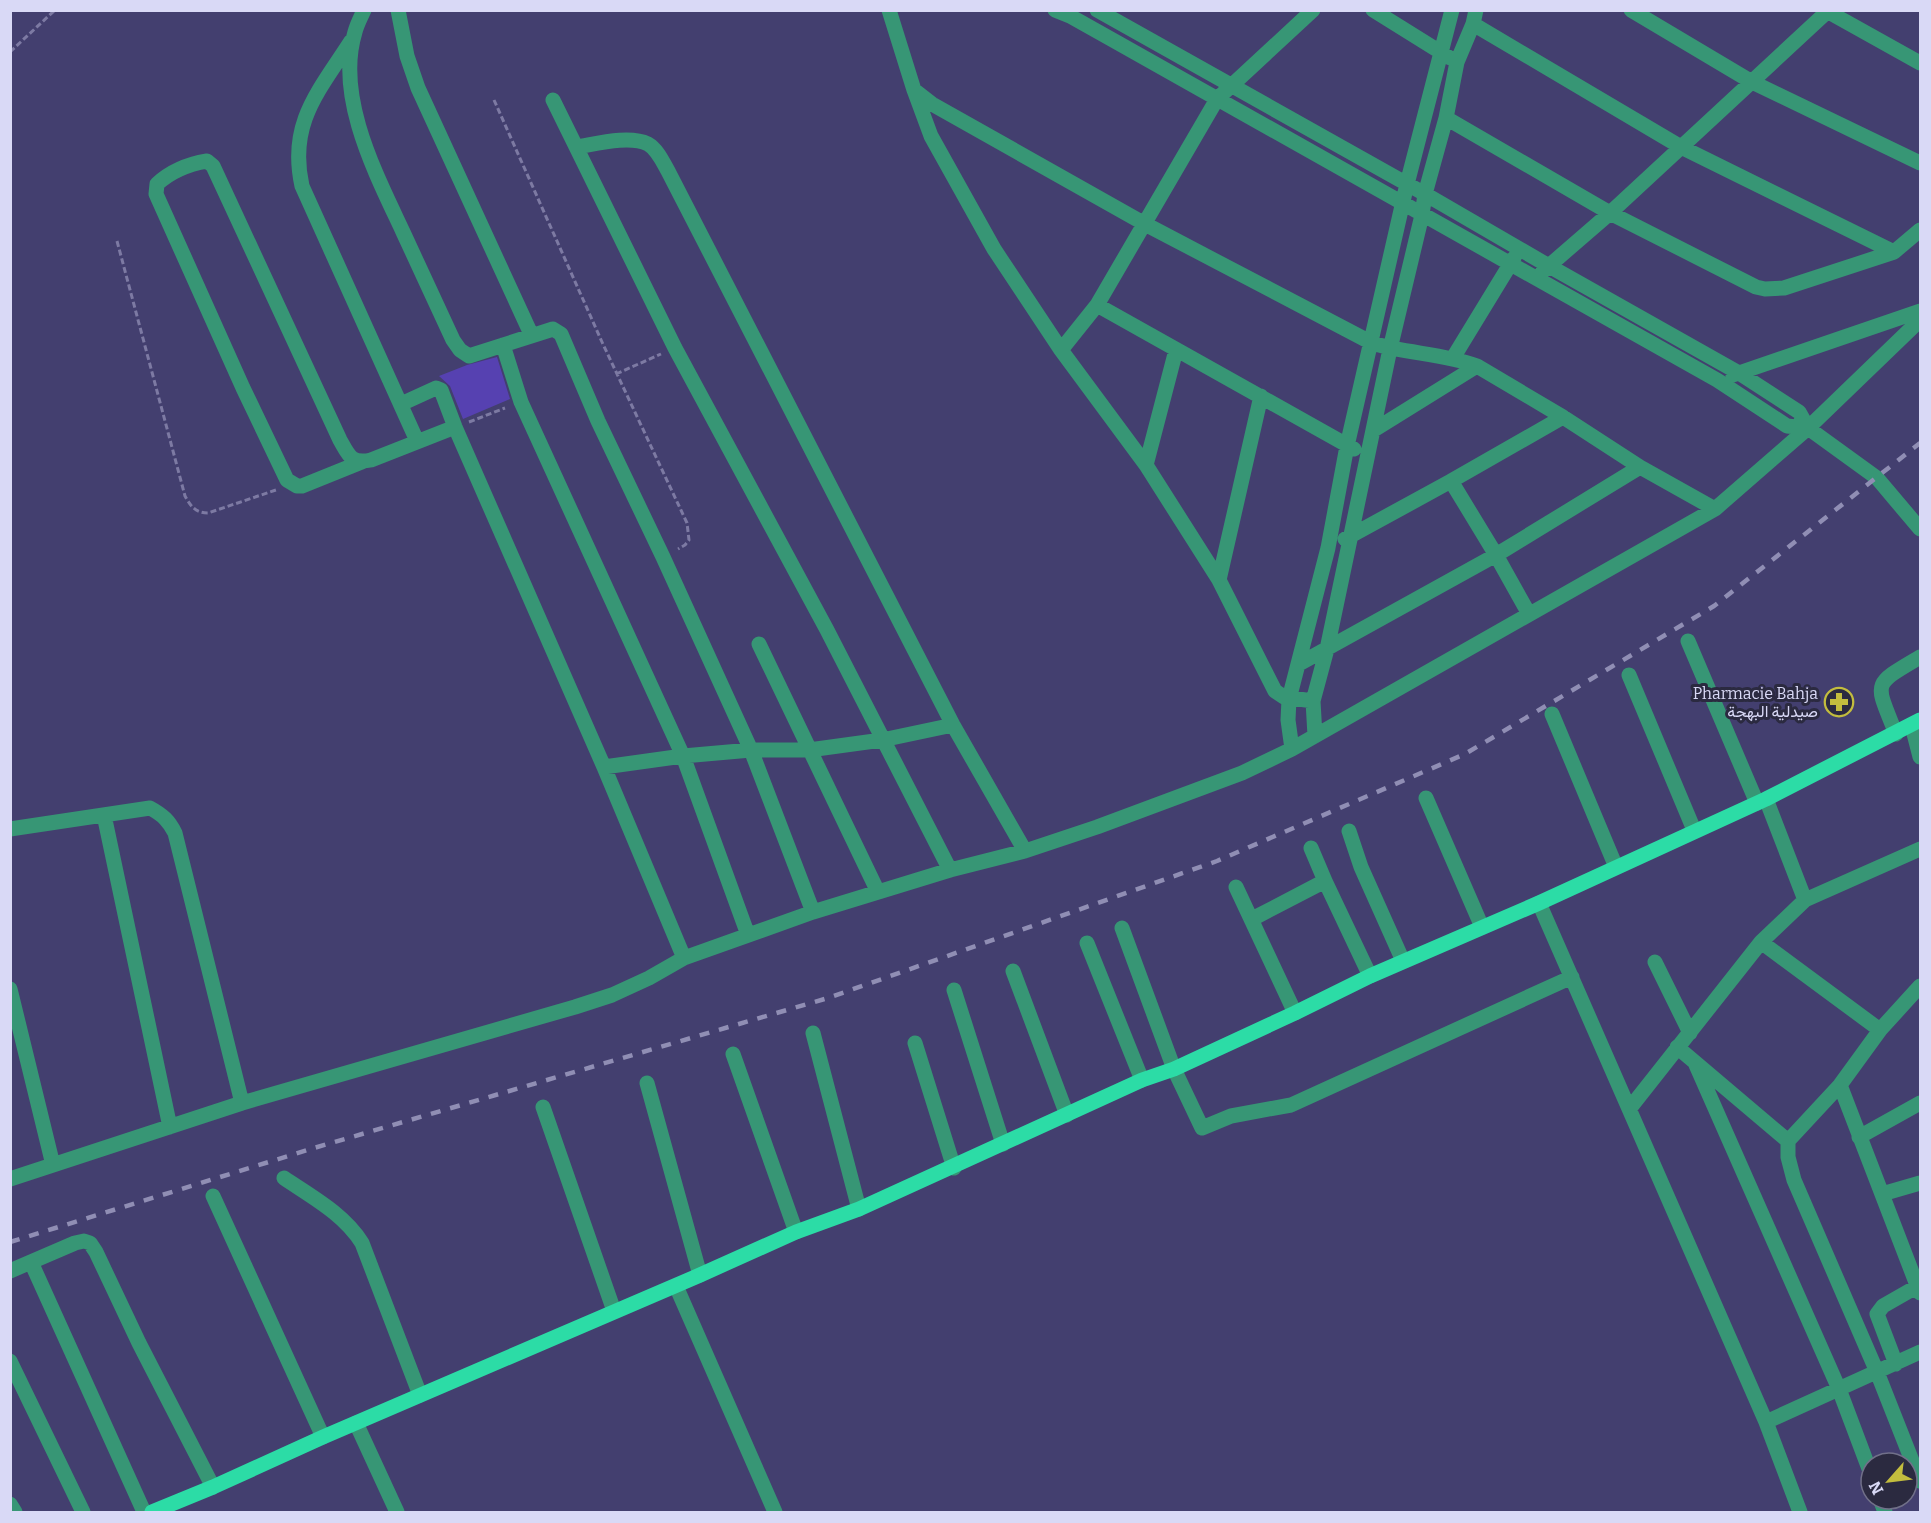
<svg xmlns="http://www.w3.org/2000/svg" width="1931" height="1523" font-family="Bitter,Vazirmatn,serif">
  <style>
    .building { fill: #5641b1 }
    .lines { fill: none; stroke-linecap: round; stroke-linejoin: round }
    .path { stroke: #7d7aa3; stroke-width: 3; stroke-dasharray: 6 3; stroke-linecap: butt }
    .minor { stroke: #379675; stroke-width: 15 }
    .major { stroke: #2cdca6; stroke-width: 15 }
    .rail { stroke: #908eb4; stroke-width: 4.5; stroke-dasharray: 10 10; stroke-linecap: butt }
    .labels { text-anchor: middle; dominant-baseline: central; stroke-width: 6; stroke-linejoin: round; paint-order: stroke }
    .poi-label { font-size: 16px; fill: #d9d9f6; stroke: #2b2a40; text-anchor: end }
  </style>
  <rect width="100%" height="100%" fill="#433f6f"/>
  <path class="building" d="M497 357 510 399 463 419 450 386 439 376 467 365Z"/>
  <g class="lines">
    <path class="path" d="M10 52 55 10
      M494 100 602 342 687 523 689 540 685 545 678 549
      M117 241 185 496C191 507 196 513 208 513L276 490
      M616 374 661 354
      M469 422 505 408"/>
    <path class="minor" d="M364 10C361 17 357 24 355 32 335 97 376 174 403 232 420 268 436 304 453 340L460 350 469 356 553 329 561 334 598 421 663 557 751 750 813 912
      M398 10 407 56 418 88 531 334
      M889 10 914 90 932 104 1145 224 1372 343C1407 354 1442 353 1477 366L1374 430
      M1055 10 1070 16 1111 39 1717 380 1787 426 1808 428
      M1097 10 1425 194 1549 266 1739 373 1799 412 1808 428 1877 478 1920 529
      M1373 10 1450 58
      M1631 10 1752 82 1920 163
      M1825 10 1920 63
      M1473 24 1681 147 1894 252
      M351 41C319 91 288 123 302 186L417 441
      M914 90 931 136 994 249 1061 350
      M553 100 675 348 827 630 950 870
      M1446 118 1610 213 1756 287 1765 289 1784 288 1894 252 1920 230
      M577 147C596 144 629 135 648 144 657 149 663 162 668 171L953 725 1025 851
      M1543 271 1610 213 1829 10
      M1097 305 1354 449
      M503 345 521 402 683 756 748 935
      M1453 358 1514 258
      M1477 366 1563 417 1640 467
      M1733 375 1920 311
      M401 404 436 388 441 390 455 427 604 767 684 958
      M364 461 302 486H297L287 480 243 388 156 194 157 184C170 172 189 164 207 161L213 166 340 440C349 456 351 464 371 460L455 427
      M1146 465 1176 350
      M1451 481 1563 417
      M1345 539 1451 481 1496 555 1529 614
      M1219 580 1261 396
      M1688 641 1757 803
      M759 644 878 892
      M1299 664 1496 555 1640 467 1715 509
      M1629 675 1694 830
      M1313 701 1284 697 1275 691 1219 580 1146 465 1061 350 1097 305 1217 99 1313 10
      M1552 714 1616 867
      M1912 726 1920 757
      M1896 734C1875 681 1871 686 1920 657
      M1315 736 1313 701 1327 649 1390 349 1422 215 1425 194 1446 118 1457 62 1473 24 1476 10
      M1292 749 1288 720 1289 699 1328 548 1347 446 1407 184 1452 10
      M604 767 683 756 751 750H809L882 740 953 725
      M1426 798 1482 927
      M1766 799 1805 900
      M104 815 170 1127
      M10 829 150 808C163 815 169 821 175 833L242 1103
      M1349 831 1361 867 1403 961
      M1325 881 1370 976
      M1236 887 1295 1013
      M1539 903 1766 1422 1800 1512
      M1252 919 1325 881 1311 848
      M1122 928 1174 1069 1202 1128 1231 1116 1291 1105 1572 977
      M1761 942 1880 1030 1920 986
      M1087 943 1142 1080
      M1655 962 1690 1033
      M1013 971 1067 1115
      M10 989 53 1165
      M954 990 1003 1144
      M813 1033 859 1209
      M915 1043 954 1168
      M1677 1047 1788 1141 1840 1085 1880 1030
      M733 1054 796 1232
      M1696 1065 1839 1389 1871 1474
      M647 1083 700 1275
      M1840 1085 1920 1293
      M543 1107 614 1311
      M1630 1108 1761 942 1805 900 1920 849
      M1859 1137 1920 1103
      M1788 1141V1157L1794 1180 1877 1372 1920 1481
      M284 1178C312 1197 344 1214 362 1243L420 1395
      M10 1179 242 1103 575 1007 612 995 649 978 684 958 813 912 950 870 1025 851 1097 827 1242 773 1292 749 1715 509 1808 428 1920 320
      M1882 1194 1920 1183
      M213 1196 323 1437
      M31 1262 144 1512
      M10 1271 75 1243 84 1241 90 1243 96 1252 139 1343 213 1487
      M676 1286 775 1512
      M10 1361 83 1512
      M1896 1364 1877 1314 1883 1306 1918 1286
      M1766 1422 1920 1352
      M356 1423 397 1512
      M1880 1499 1885 1512
      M10 1504 15 1512"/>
    <path class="major" d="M152 1512 213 1487 323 1437 700 1275 796 1232 859 1209 1142 1080 1174 1069 1295 1013 1370 976 1539 903 1766 799 1920 720"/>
    <path class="rail" d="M10 1242 314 1148 828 998 1217 861 1465 754 1714 606 1920 443"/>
  </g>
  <defs>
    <g id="pharmacy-ring" transform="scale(1.5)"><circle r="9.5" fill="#2b2a40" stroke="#c3bd3e" stroke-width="1.5"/><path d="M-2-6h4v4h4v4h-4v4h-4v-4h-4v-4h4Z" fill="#c3bd3e"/></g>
  </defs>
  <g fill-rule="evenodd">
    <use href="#pharmacy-ring" x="1839" y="702"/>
  </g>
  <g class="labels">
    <g class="poi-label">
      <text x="1818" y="693">Pharmacie Bahja<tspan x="1818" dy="18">صيدلية البهجة</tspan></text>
    </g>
  </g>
  <rect width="1931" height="1523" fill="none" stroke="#d9d9f6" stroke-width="24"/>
  <g transform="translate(1889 1481) rotate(242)"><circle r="28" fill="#2b2a40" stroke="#717089" stroke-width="1.5"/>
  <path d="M0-4.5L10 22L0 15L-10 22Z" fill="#c3bd3e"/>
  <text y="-9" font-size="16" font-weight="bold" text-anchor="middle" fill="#d9d9f6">N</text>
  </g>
</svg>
